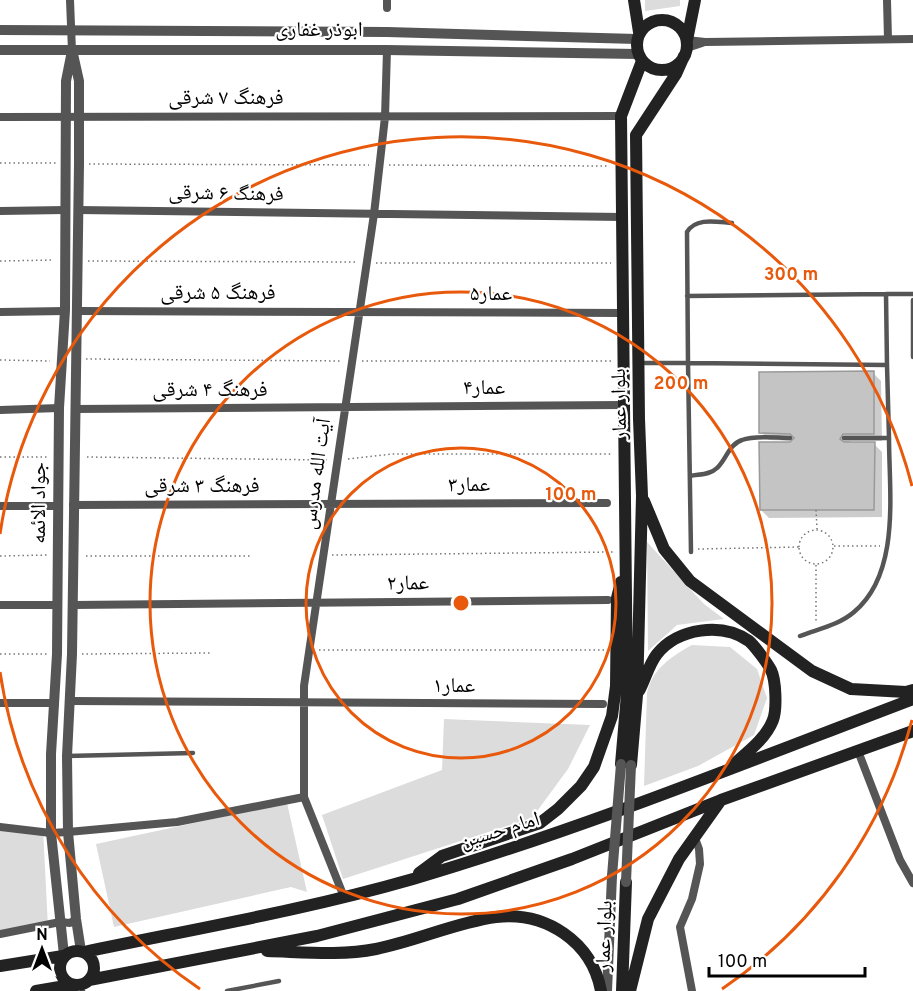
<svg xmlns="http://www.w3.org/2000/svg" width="913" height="991" font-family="Overpass,'Noto Naskh Arabic',sans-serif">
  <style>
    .green { fill: #dcdcdc }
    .shadow { fill: #0003 }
    .building { fill: #c4c4c4; stroke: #999; stroke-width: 1.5 }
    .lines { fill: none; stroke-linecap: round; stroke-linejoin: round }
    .path { stroke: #777; stroke-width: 1.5; stroke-dasharray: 1.5 3; stroke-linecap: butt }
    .service { stroke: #555; stroke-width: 4.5 }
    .minor { stroke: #555; stroke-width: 8 }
    .tertiary { stroke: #555; stroke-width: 10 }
    .secondary { stroke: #222; stroke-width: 12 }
    .tertiary-bridge { stroke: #555; stroke-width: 10 }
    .ring { fill: none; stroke: #e8590c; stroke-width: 3 }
    .labels { text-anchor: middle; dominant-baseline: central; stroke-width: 4.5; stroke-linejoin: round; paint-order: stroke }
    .street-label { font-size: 21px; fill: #000; stroke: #fff }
    .centre { fill: #e8590c; stroke: #fff; stroke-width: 3 }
    .ring-label { font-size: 18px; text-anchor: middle; font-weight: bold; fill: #e8590c; stroke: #fff; stroke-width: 4.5; stroke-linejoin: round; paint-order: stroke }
  </style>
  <rect width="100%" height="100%" fill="#fff"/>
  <path class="green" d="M645 0H680V6L645 11Z
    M647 542 704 604 724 619 677 625 648 651Z
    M692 645 730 647 757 669 767 698 754 735 698 766 644 786 647 693C652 669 672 656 692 645Z
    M444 719 590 725 568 769 532 818 343 879 322 815 442 770Z
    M287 803 307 892 291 887 114 927 96 844Z
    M0 829H43L48 927 0 935Z"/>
  <path class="shadow" d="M873 373 881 381 882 441H851L849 444H874L882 452V517L769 518 761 510 794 441 769 440 761 432Z"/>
  <path class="building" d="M874 371V434H843L840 439 844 442H875L874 510H760L759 442H790L794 438 790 434 759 433V372Z"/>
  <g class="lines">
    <path class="path" d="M0 163H56
      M89 164 369 165
      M389 165 609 166
      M0 261 53 260
      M88 261 356 262
      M376 263H611
      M86 359 342 361
      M0 360 50 361
      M362 361H612
      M0 457H47
      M87 457 328 460
      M348 459 393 454H613
      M816 510 817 529
      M799 547a17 17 0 1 1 34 0a17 17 0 1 1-34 0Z
      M834 546H880
      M698 549 799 547
      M332 555 613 552
      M0 556 48 555
      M86 556H250
      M816 565V623
      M319 650H605
      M0 654H47
      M82 654 210 653"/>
    <path class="service" d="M687 296 886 294
      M913 300V357
      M639 363H688L687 232C696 217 717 222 732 223
      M844 438H889L887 365
      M690 476C699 474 710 475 717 468 726 460 729 444 742 440 755 435 776 438 790 438
      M691 552 688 363 887 365 886 294H913
      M800 636C818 629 839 625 854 612 901 573 889 492 889 438
      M67 756 193 753
      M79 985 83 991
      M227 991 279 981"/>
    <path class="minor" d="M70 0 72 51
      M387 0V8
      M887 0 888 39
      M687 40 705 42 913 39
      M687 48 702 43
      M0 117 621 116
      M78 210 622 217
      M0 211 65 210
      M77 311 623 313
      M0 312 65 311
      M75 409 623 405
      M0 410 59 408
      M73 505 607 503
      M0 506H58
      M0 605H57
      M73 605 608 600
      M70 701 603 704
      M0 703H53
      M858 751 900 860 913 883
      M0 827 51 833 68 832 177 822 304 797
      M344 897 304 797V686L374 214 385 117 387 50
      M0 934 60 922 70 923 76 919
      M692 991 680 927 692 899 700 864 699 849 695 838"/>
    <path class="tertiary" d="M0 30 387 32 637 39
      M0 50H387L638 54
      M73 54 79 81V164L72 654 67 756 68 832 76 919 81 951
      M64 955 51 833V754L57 654 59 408 65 310 66 81 72 51
      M607 991 612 876"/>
    <path class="secondary" d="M634 0 639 32
      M637 45a25 25 0 1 1 50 0a25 25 0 1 1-50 0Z
      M687 40 695 0
      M644 501 664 549 690 581 812 671 851 689 906 692 913 690
      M639 691C645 680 649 664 657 654 678 628 722 622 749 641 754 645 768 664 771 670 776 680 777 709 773 720 766 738 749 751 734 764
      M621 764 627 694 621 116 642 61
      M631 765 637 695 642 496 639 419 636 135 676 74 684 56
      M419 873 442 856 540 823 558 809 581 786 594 767 612 716 616 686 617 598 621 582
      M60 968a17 17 0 1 1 34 0a17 17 0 1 1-34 0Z
      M267 951C303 952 341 956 376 949 416 941 457 922 496 917 546 911 592 942 601 991
      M84 952C194 929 305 910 413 879 583 829 747 762 913 699
      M0 966 63 956
      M89 980 317 936 458 899 572 859 721 800 913 731
      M36 991 71 985
      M622 991 626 882
      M630 991 648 919 679 859 721 800"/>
    <path class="tertiary-bridge" d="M612 876 621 764
      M626 882 631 765"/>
  </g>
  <g class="ring">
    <circle cx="461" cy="603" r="155"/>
    <circle cx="461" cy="603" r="311"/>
    <path d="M912 720A466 466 0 0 1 722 989M200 989A466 466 0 0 1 0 672M0 534A466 466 0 0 1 912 486"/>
  </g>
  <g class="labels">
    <g class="street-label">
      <text x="319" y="30">ابوذر غفاری</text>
      <text x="226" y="98">فرهنگ ۷ شرقی</text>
      <text transform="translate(226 194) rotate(1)">فرهنگ ۶ شرقی</text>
      <text x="218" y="293">فرهنگ ۵ شرقی</text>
      <text x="491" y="294">عمار۵</text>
      <text x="484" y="388">عمار۴</text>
      <text x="210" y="390">فرهنگ ۴ شرقی</text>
      <text transform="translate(620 404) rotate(-91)">بلوار عمار</text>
      <text transform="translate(317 474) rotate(-82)">آیت الله مدرس</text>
      <text x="469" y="485">عمار۳</text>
      <text x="202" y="486">فرهنگ ۳ شرقی</text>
      <text transform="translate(39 503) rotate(-90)">جواد الائمه</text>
      <text transform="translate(408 584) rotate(-1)">عمار۲</text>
      <text x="454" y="686">عمار۱</text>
      <text transform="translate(500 831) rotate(-17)">امام حسین</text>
      <text transform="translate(605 936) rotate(-88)">بلوار عمار</text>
    </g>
  </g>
  <circle cx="461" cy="603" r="9" class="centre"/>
  <g class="ring-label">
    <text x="791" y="280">300 m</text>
    <text x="681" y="389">200 m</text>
    <text x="571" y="500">100 m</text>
  </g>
  <g transform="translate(42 949)" stroke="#ffffff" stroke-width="4.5" paint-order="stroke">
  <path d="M0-4.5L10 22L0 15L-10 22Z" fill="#000000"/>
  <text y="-9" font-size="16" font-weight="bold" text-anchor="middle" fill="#000000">N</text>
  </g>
  <path d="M709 967v9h156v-9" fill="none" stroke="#000000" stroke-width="3"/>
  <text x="718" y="967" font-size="18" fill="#000000" stroke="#ffffff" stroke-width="4.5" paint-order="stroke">100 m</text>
</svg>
